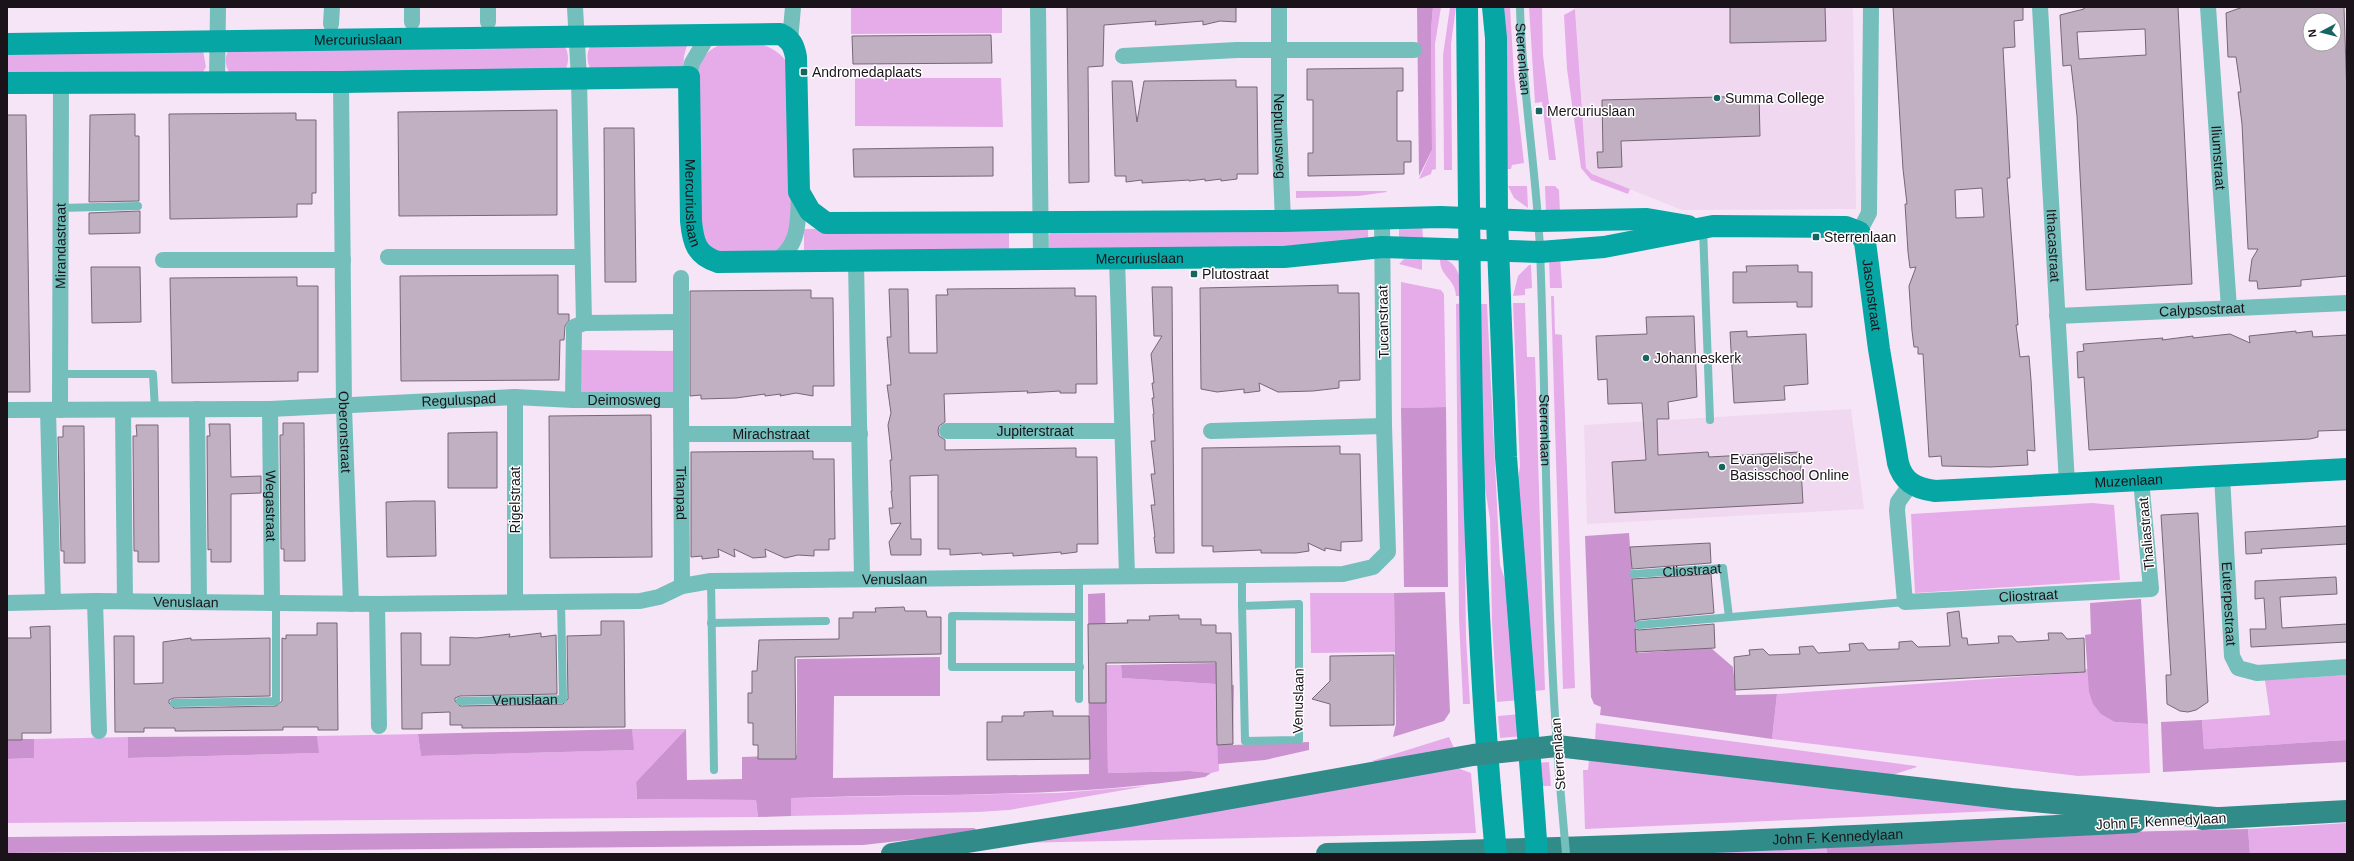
<svg xmlns="http://www.w3.org/2000/svg" width="2354" height="861" font-family="Arial,sans-serif">
  <style>
    .built { fill: #efd8f0 }
    .green { fill: #e6acea }
    .forest { fill: #ca92ce }
    .building { fill: #c1b0c2; stroke: #766777; fill-rule: evenodd }
    .lines { fill: none; stroke-linecap: round; stroke-linejoin: round }
    .lane { stroke: #74bebb; stroke-width: 8 }
    .street { stroke: #74bebb; stroke-width: 16 }
    .secondary { stroke: #05a6a3; stroke-width: 22 }
    .primary { stroke: #318c89; stroke-width: 22 }
    .lane-bridge { stroke: #74bebb; stroke-width: 8 }
    .secondary-bridge { stroke: #05a6a3; stroke-width: 22 }
    .poi-dot { fill: #176563; stroke: #fff; stroke-width: 1.5 }
    .labels { text-anchor: middle; dominant-baseline: central; stroke-width: 3; stroke-linejoin: round; paint-order: stroke }
    .street-label { font-size: 14px; fill: #1a141a; stroke: #fff }
    .poi-label { font-size: 14px; fill: #1a141a; stroke: #fff; text-anchor: start }
  </style>
  <rect width="100%" height="100%" fill="#f6e5f7"/>
  <path class="built" d="M1575 7H1853L1856 209 1682 210 1592 174 1586 168Z
    M1851 409 1864 509 1587 524 1584 425Z"/>
  <path class="green" d="M851 7H1002V33L851 34Z
    M1433 7H1441L1435 44 1436 169 1432 170 1431 174 1419 179 1432 150 1431 30Z
    M1450 7H1456L1451 44 1452 170H1444L1443 55Z
    M1498 7H1510L1514 75 1524 163 1512 165 1511 169H1506Z
    M1529 7H1542L1543 55 1556 160H1549L1542 102 1535 103Z
    M1575 9 1586 168 1592 174 1630 189 1628 194 1591 180 1581 168 1567 69 1564 15Z
    M688 42 684 56 683 72 591 70C587 63 586 54 590 47Z
    M755 42C770 47 780 51 789 65L793 217 784 246 775 252 728 257 701 241 696 76C706 41 723 43 755 42Z
    M565 47C569 53 569 64 565 70L229 72C224 63 225 55 230 48Z
    M7 49 203 50 206 67 203 72 7 78Z
    M855 78H1001L1003 127 855 126Z
    M1508 186H1527L1528 208 1514 198Z
    M1545 186H1555L1559 190 1560 212 1546 213Z
    M1296 191H1386L1387 192 1358 196 1296 198Z
    M1422 222 1423 238H1399V223Z
    M1368 224V239L1306 251 1054 253 1049 248V235L1053 229Z
    M1009 228V255L804 258V229Z
    M1422 255V270L1399 264 1405 258Z
    M1560 256 1562 288H1550L1549 257Z
    M1440 257C1459 263 1461 278 1462 296H1456C1455 277 1439 278 1440 257Z
    M1529 265H1531L1532 288 1525 289V295L1513 296 1518 276Z
    M1401 282 1441 290 1444 294 1446 407 1401 408Z
    M1551 296H1554L1555 334 1562 335 1575 688 1563 689Z
    M1462 303 1466 636 1470 704H1463L1459 619 1456 304Z
    M1513 303H1525L1527 357H1535L1545 690 1535 691 1515 500 1520 466Z
    M1479 304H1487L1500 565 1508 589 1520 700 1497 702 1492 623 1490 519 1481 462Z
    M578 350 676 351 677 395 578 396Z
    M2092 503 2114 505 2120 580 1915 593 1911 514Z
    M1310 593H1394L1395 652 1311 653Z
    M1106 665H1121L1122 678 1216 684 1219 771 1211 773 1190 771 1108 773Z
    M2089 667V692L2115 722 2148 724 2150 773 2078 776 1772 739 1777 694 2083 672Z
    M2347 675V740L2204 749 2202 720 2270 715 2265 680Z
    M1521 714 1523 736 1500 738 1498 716Z
    M1596 723 1916 766 1917 767 1892 775 1595 741Z
    M632 729H686L636 782 637 799 756 800 758 817 7 823V759L34 758V739L128 737V758L318 753 317 736 418 734 421 756 633 750Z
    M1449 737 1454 748 1377 762 1372 761Z
    M1589 760 2018 810 1585 829 1583 770H1588Z
    M1549 762 1551 786H1537L1535 763Z
    M1459 765 1460 769 1471 773 1476 833 1015 843Z
    M1147 786 1009 810 978 812 791 816V798L1058 793Z
    M2347 823V853L2250 854 2248 829Z
    M1826 847 1827 854H1649Z"/>
  <path class="forest" d="M1417 7H1433L1431 30 1432 150 1419 176Z
    M1446 407 1448 587H1404L1401 408Z
    M1629 533 1638 653 1711 648 1733 667 1736 695 1777 694 1772 739 1600 715 1601 707 1594 704 1591 697 1585 536Z
    M1445 592 1450 712 1444 721 1393 737 1396 724 1394 593Z
    M1105 593 1108 773 1190 771 1211 773 1205 777C1068 799 929 793 791 798V816L758 817 756 800 637 799 636 782 686 729 687 780 742 779V757L797 755V659L940 657V696H834L833 778 1089 774 1088 594Z
    M2141 599 2148 724 2115 722 2101 714 2093 704 2089 692 2085 635 2091 634 2090 603Z
    M1216 663V684L1234 685 1233 745 1309 742V750L1265 760 1218 764 1216 684 1122 678 1121 665Z
    M2202 720 2204 749 2347 740V762L2163 772 2161 722Z
    M632 729 634 750 421 756 418 734Z
    M317 736 319 753 128 758V737Z
    M7 739H34V758L7 759Z
    M974 828 979 832 863 845 7 853V837Z
    M2248 829 2250 854H1827L1826 847 2119 832Z"/>
  <path class="building" d="M1067 7H1236V22L1220 21 1203 25V21L1155 25 1156 21 1104 25 1103 66 1088 67 1089 182 1069 183Z
    M1730 7H1825L1826 41 1730 43Z
    M1893 7H2023V20L2014 21 2015 47 2003 48 2010 178H2007L2018 325H2016L2020 357 2029 356 2031 380 2035 451 2027 450 2028 465 1990 467 1942 466 1941 456 1929 457 1923 354H1918V347H1914L1912 331 1909 286 1916 267 1910 268 1908 252 1905 204H1907L1903 169ZM1982 188 1984 217 1956 218 1955 190Z
    M2084 7H2178L2192 284 2086 290 2077 116 2071 65 2063 66 2060 15 2084 9ZM2145 29 2146 55 2079 59 2077 32Z
    M2243 7H2344L2347 97V276L2301 280V286L2258 289 2257 281H2249L2252 259 2258 249H2248L2242 124 2238 92H2241L2236 57H2228L2226 13ZM2310 20H2334V44H2310Z
    M991 35 992 63 853 64 852 36Z
    M1403 68V91H1397V141H1411V162H1404V174L1308 176V153H1313V100H1307V69Z
    M1236 80V87H1257L1258 174H1237V179L1221 181V179L1205 181V179L1189 181V180L1142 183V180L1126 182V176H1115L1112 81H1132L1137 122 1144 81Z
    M1759 96 1760 136 1621 141 1622 167 1598 168 1597 152H1603L1602 100Z
    M557 110V215L399 216 398 112Z
    M296 113V120H316V193H312V204H297V217L170 219 169 114Z
    M135 114V136H139V201L89 202 90 115Z
    M7 115H26L30 392H7Z
    M604 128H634L636 282H605Z
    M993 147V176L854 177 853 149Z
    M140 211V233L89 234V213Z
    M1798 265V272H1812V307H1797V302L1733 303V272H1747L1746 266Z
    M91 267H140L141 322 92 323Z
    M558 275V314H569V320L565 326 564 340H560L559 380 401 381 400 276Z
    M297 277V286H318V372H298V381L172 383 170 278Z
    M1338 285V293H1359L1360 380 1339 381V388L1313 391 1278 392 1259 383 1260 391 1244 393V389L1217 392 1201 389 1200 288Z
    M1152 287H1172L1174 553H1156L1154 537H1155L1151 505H1155L1151 474H1155L1151 441H1155L1153 414H1154L1152 398H1154L1152 383H1154L1151 354 1162 336H1154Z
    M1075 288V296H1096L1097 384H1076V393H1060V391L1027 393 1028 391 944 394 945 422 939 426 938 431 939 436 945 440V450L1076 448V457H1097L1098 544H1077V552L1061 554V552L1013 556V553L982 555V553L950 555V549H938V475L910 476 911 539H921V555H891L889 542 901 523 891 524 889 508H893L891 491H892L890 460H892L888 425 891 413 887 385H891L887 337H891L889 289H908L909 353H937L936 295H948L947 289Z
    M811 290V298H833L834 386H813V396L796 393 780 396 781 394 765 396V394L736 398 701 399V395L690 396V291Z
    M1694 316 1697 397 1668 402 1669 419H1657L1658 455 1708 452 1709 457 1800 452 1803 503 1615 513 1612 462 1646 460 1642 403 1608 404 1607 379 1598 380 1596 336 1647 334 1646 317Z
    M1747 331V337L1806 334 1808 384 1784 386 1785 400 1734 403 1730 332Z
    M2296 331V333L2312 331 2313 337 2347 335V430L2318 431V437L2310 439 2089 450 2084 377 2078 378 2077 352 2084 351 2083 344 2163 338 2162 340 2193 336V338L2230 334 2250 343 2249 336Z
    M651 415 652 557 550 558 549 416Z
    M283 423H304L305 561H284V549H281L280 435H283Z
    M209 424H230L231 477 261 476V493L231 494V562H211V549L208 550 207 436H210Z
    M136 425H158L159 562H138V551H134L133 436H137Z
    M63 426H84L85 563H64V551H61L58 437H63Z
    M497 432V488H448V433Z
    M1340 446V454H1360L1362 541 1341 542V551L1325 548V551L1308 543 1309 551 1296 553H1261V550L1213 552V546H1202V448Z
    M813 451V459H834L835 539H829V550H814V556L798 555 785 558 765 549 766 557 753 558 734 549 735 557 718 549 719 557 702 559V556L691 557V452Z
    M414 501H435L436 556 387 557 386 502Z
    M2198 513 2208 702 2196 710 2188 712 2180 711 2167 704 2166 675H2171L2161 515Z
    M2347 526V544L2261 549 2262 553 2246 554 2245 532Z
    M1710 543 1711 563 1632 569 1630 547Z
    M1711 574 1714 613 1639 620 1635 622 1632 579Z
    M2336 577 2337 594 2280 597 2282 628 2347 624V642L2251 647 2250 629H2266L2264 598 2255 599V581Z
    M904 607 905 611H926L927 617H941V654L795 657 796 759H758V745H753V723H748V693H752V671H757L759 640 839 639V618H853V612H876L875 608Z
    M1959 611 1962 638H1967L1968 645 1999 643 1998 636H2012L2017 642 2049 640 2048 633H2062L2067 639 2084 638 2085 672 1735 690 1734 657 1750 655 1749 650 1763 649 1769 655 1800 654 1799 647 1813 646 1818 653 1850 651 1849 644 1863 643 1868 650 1899 649V642L1912 641 1918 647 1950 646 1947 613Z
    M1179 615V619H1201V625H1216V633H1231L1233 744 1217 745 1216 662 1106 663V703H1089L1088 624 1128 623 1127 620H1150L1149 616Z
    M601 621H624L625 727 462 728V725H450V712L422 713V729H402L401 633H421V665H450V637L477 638 510 634 509 637 541 633V637L556 635 557 694 460 696 455 698V701L460 706 563 704 568 699 567 636 601 635Z
    M317 623H337L338 730H318V727H283V730L182 731H175V728H144V732H115L114 636H134V684L163 683V642L191 638V640L270 638V696L174 698 169 700V703L174 708 276 706 282 701V638L286 639V635H317Z
    M1714 624 1715 648 1636 652 1635 629 1639 630Z
    M50 626 51 733H22V740H7V638H31L30 627Z
    M1394 655V725L1330 726V704L1312 699 1330 681V656Z
    M1053 711V716H1089L1090 759 987 760V722H1002V716H1024V712Z"/>
  <g class="lines">
    <g class="lane">
      <path id="s1" d="M1520 7C1522 88 1536 168 1540 249 1547 428 1545 607 1560 785"/>
      <path d="M60 208 138 206"/>
      <path d="M1703 228 1710 420"/>
      <path d="M60 374H153L155 410"/>
      <path id="s2" d="M1634 574 1723 568 1729 617"/>
      <path d="M1242 575V606"/>
      <path d="M1079 576V699"/>
      <path d="M711 581 714 770"/>
      <path d="M1299 604V740L1245 741 1242 606Z"/>
      <path d="M1079 617 952 616V667H1080"/>
      <path d="M711 623 826 621"/>
      <path d="M1639 625 1905 602"/>
      <path id="s3" d="M460 701 563 699 561 602"/>
      <path d="M174 703 276 701V603"/>
    </g>
    <g class="street">
      <path d="M412 7V22"/>
      <path d="M575 7 579 79 584 323 680 322"/>
      <path d="M1038 7 1041 259"/>
      <path id="s4" d="M1279 7V123L1283 221"/>
      <path id="s5" d="M2040 7 2067 484"/>
      <path id="s6" d="M2208 7 2229 308"/>
      <path d="M488 22V7"/>
      <path d="M331 24 332 7"/>
      <path d="M790 41 793 7"/>
      <path d="M1123 56 1237 50H1414"/>
      <path d="M689 77 692 63 709 34"/>
      <path d="M217 82 218 7"/>
      <path id="s7" d="M341 82 344 407 351 604"/>
      <path d="M1859 232 1869 213 1871 7"/>
      <path d="M388 257H582"/>
      <path d="M1117 259 1127 575"/>
      <path d="M163 260H343"/>
      <path d="M856 262 862 578"/>
      <path d="M771 263C801 249 798 220 799 192"/>
      <path id="s8" d="M2057 316 2347 303"/>
      <path id="s9" d="M584 323 574 327 573 400H681V278"/>
      <path id="s10" d="M681 400 682 586"/>
      <path d="M197 409 199 602"/>
      <path id="s11" d="M270 409 272 603"/>
      <path id="s12" d="M7 410 270 409 515 397 573 400"/>
      <path d="M48 410 53 602"/>
      <path id="s13" d="M60 410 61 83"/>
      <path d="M123 410 125 601"/>
      <path id="s14" d="M947 431H1122"/>
      <path d="M1211 431 1384 426"/>
      <path id="s15" d="M682 434H860"/>
      <path id="s16" d="M2222 476 2232 656 2238 668 2257 673 2347 667"/>
      <path id="s17" d="M1911 484 1898 502 1897 510 1905 602 2151 589 2141 480"/>
      <path d="M95 601 99 731"/>
      <path d="M515 602V397"/>
      <path id="s18" d="M7 603 95 601 377 604 640 601 659 597 682 586 711 581 1343 574 1373 567 1388 552 1384 426 1382 219"/>
      <path d="M377 604 379 726"/>
    </g>
    <g class="secondary">
      <path d="M1467 7C1470 267 1469 528 1490 788"/>
      <path d="M1493 7 1496 38 1497 219 1506 457 1532 786"/>
      <path id="s19" d="M7 44 780 34C791 39 794 46 796 57L799 192 810 211 826 223 1283 221 1441 217 1538 221 1647 219 1688 226"/>
      <path id="s20" d="M7 83 341 82 689 77 691 221C693 242 696 255 718 262L1284 257 1382 247 1540 252 1604 247 1713 226 1846 227 1859 232 1865 242 1879 349 1898 463C1903 482 1916 489 1935 491L2347 469"/>
    </g>
    <g class="primary">
      <path d="M2202 819 2347 811"/>
      <path d="M892 854 1130 816 1473 755 1557 746 2011 799 2216 818"/>
      <path id="s21" d="M1327 854C1597 849 1866 836 2135 822"/>
    </g>
    <path class="lane-bridge" d="M1560 785 1566 854"/>
    <path class="secondary-bridge" d="M1532 786 1537 854
      M1490 788 1496 854"/>
  </g>
  <g class="poi-dot">
    <rect x="800" y="68" width="8" height="8" rx="2"/>
    <circle cx="1717" cy="98" r="4"/>
    <rect x="1535" y="107" width="8" height="8" rx="2"/>
    <rect x="1812" y="233" width="8" height="8" rx="2"/>
    <rect x="1190" y="270" width="8" height="8" rx="2"/>
    <circle cx="1646" cy="358" r="4"/>
    <circle cx="1722" cy="467" r="4"/>
  </g>
  <g class="labels">
    <g class="street-label">
      <text stroke="none"><textPath href="#s19" startOffset="351">Mercuriuslaan</textPath></text>
      <text stroke="none"><textPath href="#s1" startOffset="52">Sterrenlaan</textPath></text>
      <text stroke="none"><textPath href="#s4" startOffset="129">Neptunusweg</textPath></text>
      <text stroke="none"><textPath href="#s6" startOffset="151">Iliumstraat</textPath></text>
      <text stroke="none"><textPath href="#s20" startOffset="808">Mercuriuslaan</textPath></text>
      <text stroke="none"><textPath href="#s5" startOffset="239">Ithacastraat</textPath></text>
      <text stroke="none"><textPath href="#s13" startOffset="164">Mirandastraat</textPath></text>
      <text stroke="none"><textPath href="#s20" startOffset="1301">Mercuriuslaan</textPath></text>
      <text stroke="none"><textPath href="#s20" startOffset="2089">Jasonstraat</textPath></text>
      <text stroke="none"><textPath href="#s8" startOffset="145">Calypsostraat</textPath></text>
      <text transform="translate(1383 322) rotate(-91)">Tucanstraat</text>
      <text stroke="none"><textPath href="#s12" startOffset="452">Reguluspad</textPath></text>
      <text stroke="none"><textPath href="#s9" startOffset="135">Deimosweg</textPath></text>
      <text stroke="none"><textPath href="#s1" startOffset="424">Sterrenlaan</textPath></text>
      <text stroke="none"><textPath href="#s14" startOffset="88">Jupiterstraat</textPath></text>
      <text stroke="none"><textPath href="#s7" startOffset="350">Oberonstraat</textPath></text>
      <text stroke="none"><textPath href="#s15" startOffset="89">Mirachstraat</textPath></text>
      <text stroke="none"><textPath href="#s20" startOffset="2503">Muzenlaan</textPath></text>
      <text stroke="none"><textPath href="#s10" startOffset="93">Titanpad</textPath></text>
      <text transform="translate(515 500) rotate(-90)">Rigelstraat</text>
      <text stroke="none"><textPath href="#s11" startOffset="97">Wegastraat</textPath></text>
      <text transform="translate(2146 534) rotate(-95)">Thaliastraat</text>
      <text stroke="none"><textPath href="#s2" startOffset="58">Cliostraat</textPath></text>
      <text stroke="none"><textPath href="#s18" startOffset="891">Venuslaan</textPath></text>
      <text stroke="none"><textPath href="#s17" startOffset="246">Cliostraat</textPath></text>
      <text stroke="none"><textPath href="#s18" startOffset="179">Venuslaan</textPath></text>
      <text stroke="none"><textPath href="#s16" startOffset="128">Euterpestraat</textPath></text>
      <text stroke="none"><textPath href="#s3" startOffset="65">Venuslaan</textPath></text>
      <text transform="translate(1298 701) rotate(-89)">Venuslaan</text>
      <text transform="translate(1558 754) rotate(-94)">Sterrenlaan</text>
      <text transform="translate(2161 821) rotate(-3)">John F. Kennedylaan</text>
      <text stroke="none"><textPath href="#s21" startOffset="511">John F. Kennedylaan</textPath></text>
    </g>
    <g class="poi-label">
      <text x="812" y="72">Andromedaplaats</text>
      <text x="1725" y="98">Summa College</text>
      <text x="1547" y="111">Mercuriuslaan</text>
      <text x="1824" y="237">Sterrenlaan</text>
      <text x="1202" y="274">Plutostraat</text>
      <text x="1654" y="358">Johanneskerk</text>
      <text x="1730" y="459">Evangelische<tspan x="1730" dy="16">Basisschool Online</tspan></text>
    </g>
  </g>
  <rect width="2354" height="861" fill="none" stroke="#1a141a" stroke-width="16"/>
  <g transform="translate(2322 32) rotate(263)"><circle r="19" fill="#ffffff" stroke="#a3a1a3"/>
  <path d="M0-3L7 15L0 10L-7 15Z" fill="#176563"/>
  <text y="-6" font-size="11" font-weight="bold" text-anchor="middle" fill="#1a141a">N</text>
  </g>
</svg>
